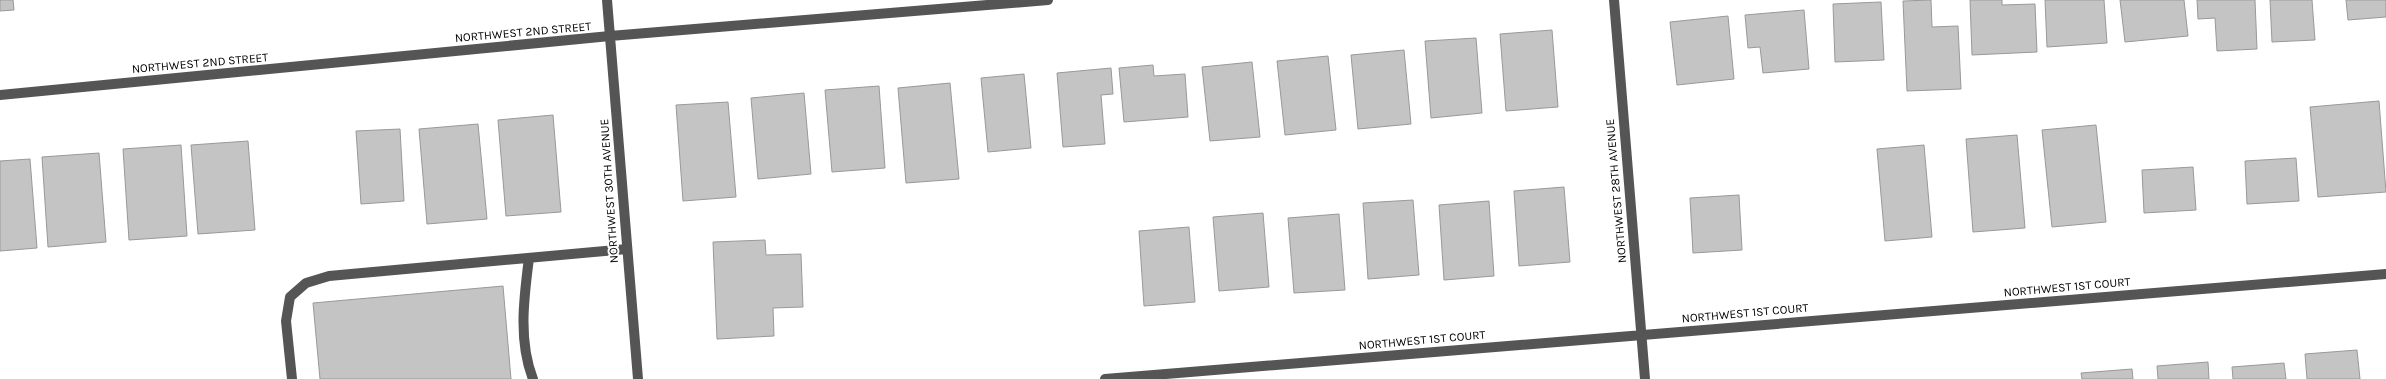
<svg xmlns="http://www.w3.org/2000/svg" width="2386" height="379" font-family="Karla,sans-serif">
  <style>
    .building { fill: #c4c4c4; stroke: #999 }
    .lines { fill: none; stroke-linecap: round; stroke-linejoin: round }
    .minor { stroke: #555; stroke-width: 10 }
    .labels { text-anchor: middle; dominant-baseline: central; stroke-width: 4; stroke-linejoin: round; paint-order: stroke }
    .street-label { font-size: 12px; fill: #000; stroke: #fff }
  </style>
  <rect width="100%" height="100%" fill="#fff"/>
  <path class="building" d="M0 0H13L14 10 0 11Z
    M1931 0 1932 27 1958 26 1961 89 1907 91 1903 1Z
    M1970 0H2002V5L2035 4 2037 52 1972 55Z
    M2045 0H2104L2107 43 2047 47Z
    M2120 0H2184L2188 36 2125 42Z
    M2197 0H2255L2257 49 2217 51 2215 18 2198 19Z
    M2270 0H2312L2315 40 2272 42Z
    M2346 0H2386V17L2348 20Z
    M1881 2 1884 60 1835 62 1833 4Z
    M1804 10 1809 69 1763 73 1760 47 1748 48 1745 15Z
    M1728 16 1734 79 1677 85 1670 22Z
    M1552 30 1558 107 1506 111 1500 34Z
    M1476 38 1482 113 1431 118 1425 41Z
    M1404 50 1411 124 1358 129 1351 55Z
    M1328 56 1336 130 1285 135 1277 61Z
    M1252 62 1260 137 1210 141 1202 67Z
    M1153 65 1154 76 1185 74 1188 117 1124 122 1119 68Z
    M1111 68 1113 94 1101 95 1105 144 1063 147 1057 73Z
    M1024 74 1031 148 988 152 981 78Z
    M950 83 959 179 906 183 898 88Z
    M879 86 885 168 832 172 825 90Z
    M804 93 811 174 758 179 751 98Z
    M2379 101 2386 192 2318 197 2310 107Z
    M728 102 736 197 683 201 676 105Z
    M553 115 561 212 506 216 498 120Z
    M478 124 487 219 427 224 419 129Z
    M2096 125 2106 222 2052 227 2042 130Z
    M400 129 404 201 361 204 356 131Z
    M2017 135 2025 228 1973 232 1966 139Z
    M248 141 255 230 198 234 191 145Z
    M181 145 187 236 129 240 123 149Z
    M1924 145 1932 237 1885 241 1877 149Z
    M99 153 106 242 48 247 42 157Z
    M2296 158 2299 201 2247 204 2245 161Z
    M30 159 37 248 0 251V161Z
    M2193 167 2196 210 2144 213 2142 170Z
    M1564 187 1570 262 1519 266 1514 191Z
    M1739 195 1742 250 1693 253 1690 198Z
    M1413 200 1419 275 1368 279 1363 203Z
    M1489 201 1494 276 1444 280 1439 205Z
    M1263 213 1269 287 1219 291 1213 217Z
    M1339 214 1345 290 1294 293 1288 218Z
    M1189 227 1195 302 1144 306 1139 231Z
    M765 240 766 255 801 254 803 307 773 308 774 336 717 339 713 242Z
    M503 286 511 379H320L313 303Z
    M2357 350 2360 379H2307L2305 354Z
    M2208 362 2209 379H2158L2157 366Z
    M2284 363 2286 379H2233L2232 367Z
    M2132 369 2133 379H2082L2081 373Z"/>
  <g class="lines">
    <path class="minor" d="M607 0 638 379
      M1614 0 1645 379
      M0 95 610 36 1048 0
      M529 258C524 297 518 341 533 379
      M292 379 286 321 290 297 306 283 329 276 627 249
      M1105 379 2386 274"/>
  </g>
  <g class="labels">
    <g class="street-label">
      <text transform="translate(523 32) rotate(-5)">NORTHWEST 2ND STREET</text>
      <text transform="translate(200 63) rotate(-5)">NORTHWEST 2ND STREET</text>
      <text transform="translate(609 191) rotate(-94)">NORTHWEST 30TH AVENUE</text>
      <text transform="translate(1616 191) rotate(-95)">NORTHWEST 28TH AVENUE</text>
      <text transform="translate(2067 287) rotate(-5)">NORTHWEST 1ST COURT</text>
      <text transform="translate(1745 313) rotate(-5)">NORTHWEST 1ST COURT</text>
      <text transform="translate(1422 340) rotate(-5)">NORTHWEST 1ST COURT</text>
    </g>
  </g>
</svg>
